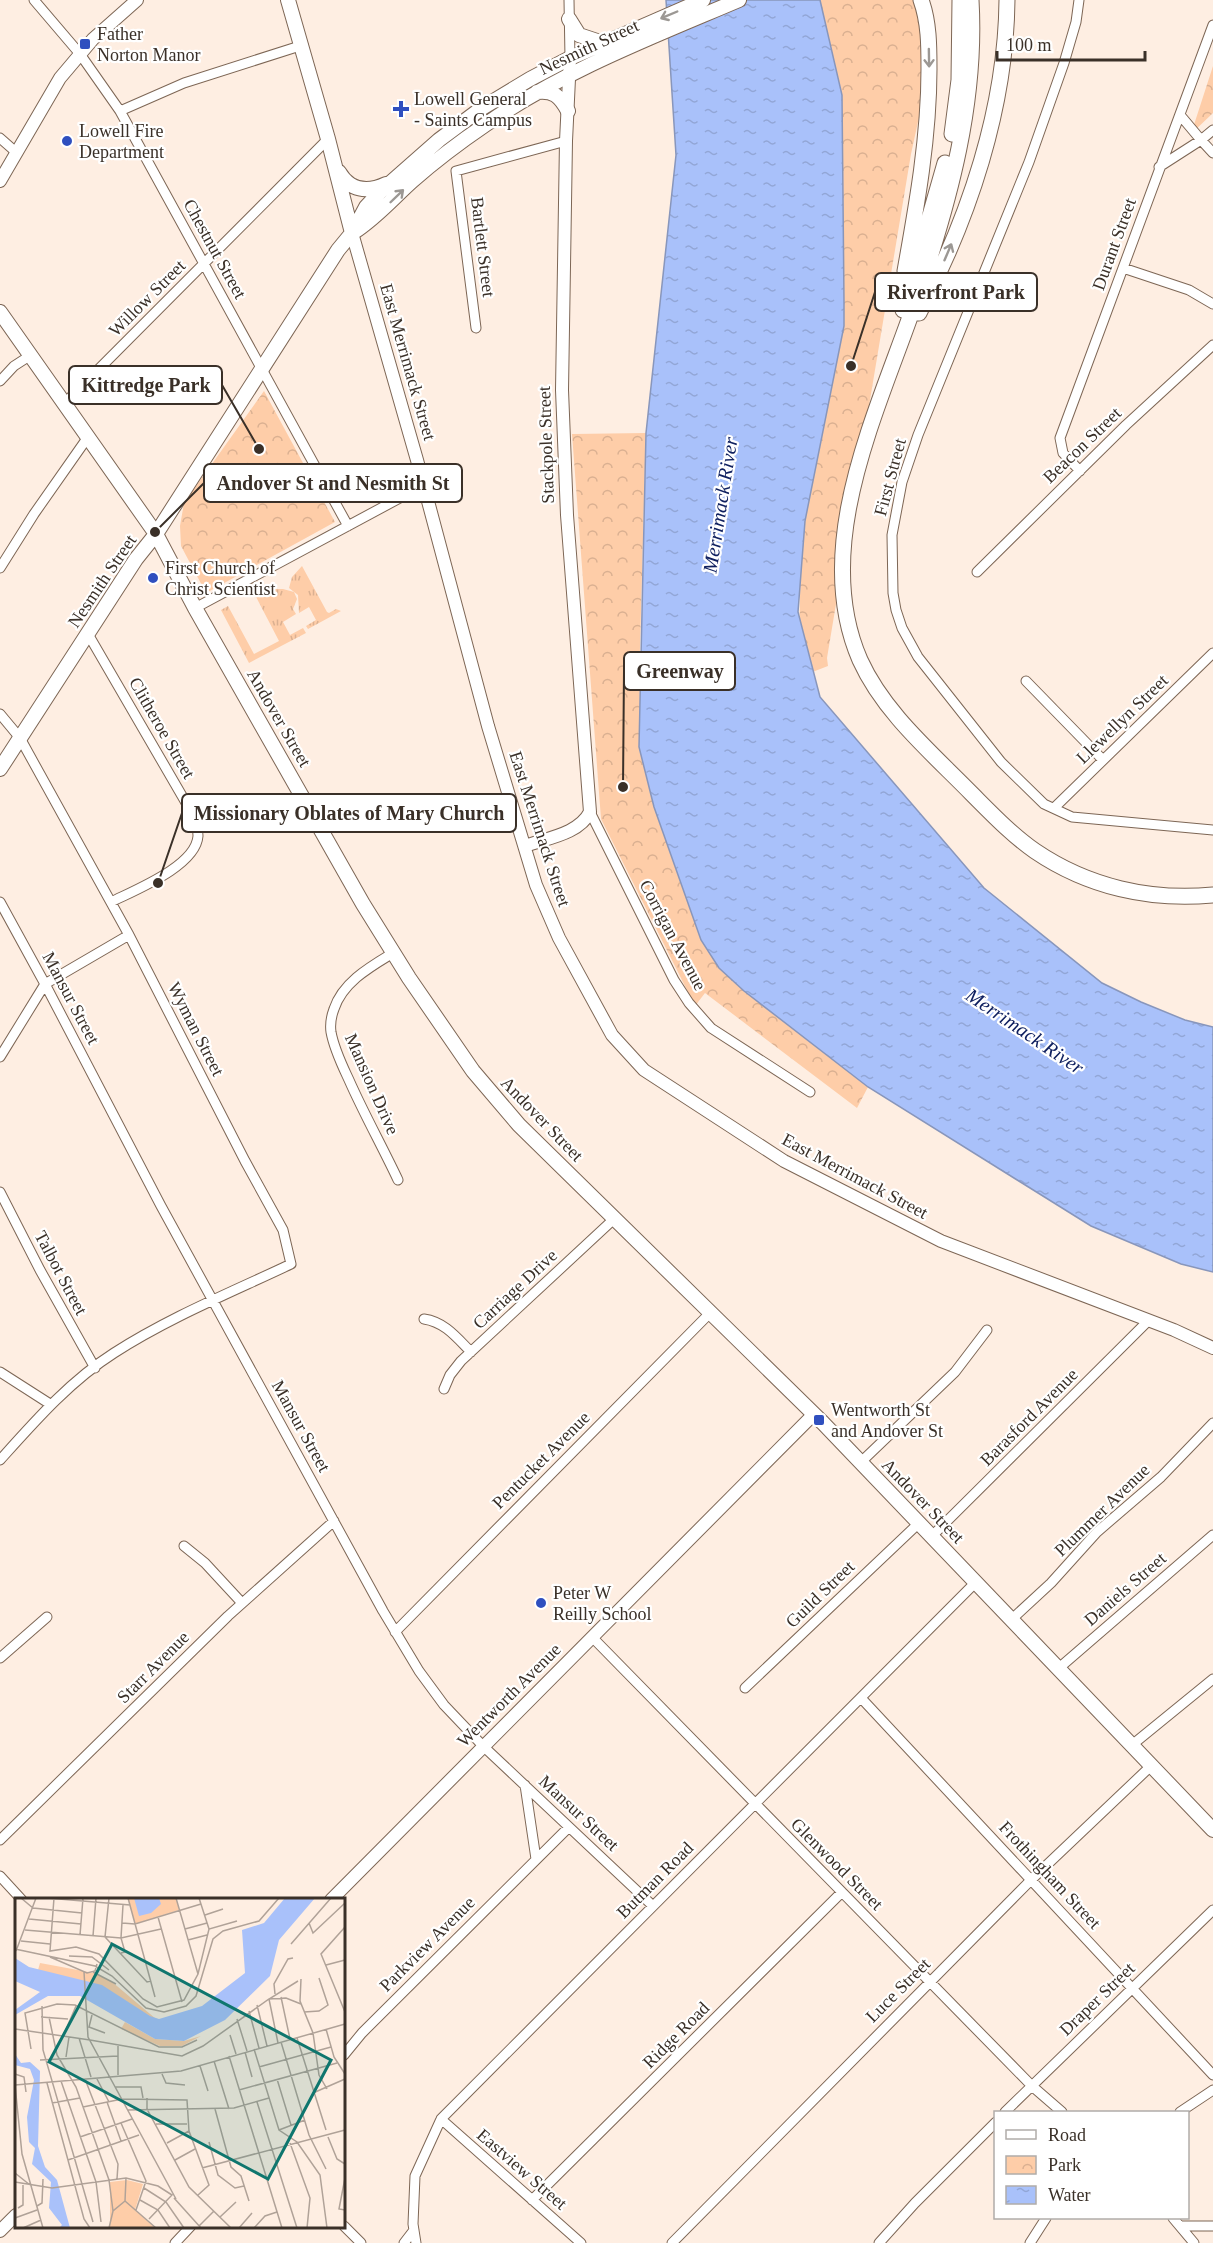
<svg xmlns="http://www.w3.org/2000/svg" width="1213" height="2243" font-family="'Times New Roman',serif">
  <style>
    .grass { fill: url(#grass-tufts) }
    .park { fill: url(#park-crowns) }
    .water { fill: url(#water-ripples); stroke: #8896bb; stroke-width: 1.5 }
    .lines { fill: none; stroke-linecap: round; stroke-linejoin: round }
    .minor-casing { stroke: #7d6655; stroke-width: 11 }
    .tertiary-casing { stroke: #7d6655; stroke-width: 14 }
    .secondary-casing { stroke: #7d6655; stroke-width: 16 }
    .primary-casing { stroke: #7d6655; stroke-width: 17 }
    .minor { stroke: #fff; stroke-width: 9 }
    .tertiary { stroke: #fff; stroke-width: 12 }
    .secondary { stroke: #fff; stroke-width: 14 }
    .primary { stroke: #fff; stroke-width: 15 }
    .oneway { stroke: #9c9894 }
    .poi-dot { fill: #2f4fbf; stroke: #fff; stroke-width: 2 }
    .labels { text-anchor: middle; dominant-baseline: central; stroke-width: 4.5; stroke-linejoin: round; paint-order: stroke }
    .poi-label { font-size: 18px; fill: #3a3028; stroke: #fff; text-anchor: start }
    .street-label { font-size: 18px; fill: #3a3028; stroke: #fff }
    .water-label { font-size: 20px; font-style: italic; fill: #102160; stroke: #fff }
    .inset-road { fill: none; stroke: #b0a298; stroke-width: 1.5 }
    .view { fill: #0f766e; fill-opacity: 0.15; stroke: #0f766e; stroke-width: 3 }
    .inset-edge { fill: none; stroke: #3a3028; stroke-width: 3 }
    .leader { fill: none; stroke: #3a3028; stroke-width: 2 }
    .callout-dot { fill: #3a3028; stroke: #fff; stroke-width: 2 }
    .callout { fill: #fff; stroke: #3a3028; stroke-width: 2 }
    .callout-label { font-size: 20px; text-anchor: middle; font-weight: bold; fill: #3a3028 }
  </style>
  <defs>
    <pattern id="grass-tufts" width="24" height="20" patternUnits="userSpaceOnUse" patternTransform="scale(1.5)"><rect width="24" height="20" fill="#fecda8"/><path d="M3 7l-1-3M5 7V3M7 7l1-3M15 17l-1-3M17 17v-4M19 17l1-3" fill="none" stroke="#dab091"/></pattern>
    <pattern id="park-crowns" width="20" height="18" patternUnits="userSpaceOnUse" patternTransform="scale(1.5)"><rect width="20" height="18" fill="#fecda8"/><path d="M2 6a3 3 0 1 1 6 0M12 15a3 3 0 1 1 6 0" fill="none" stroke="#dab091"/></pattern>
    <pattern id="water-ripples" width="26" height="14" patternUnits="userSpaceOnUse" patternTransform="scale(1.5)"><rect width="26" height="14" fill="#a9c1fa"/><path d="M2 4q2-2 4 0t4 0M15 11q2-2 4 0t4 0" fill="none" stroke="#92a6d6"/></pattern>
  </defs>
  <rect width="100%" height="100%" fill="#feeee2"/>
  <path class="grass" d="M302 566 327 612 329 613 336 609 341 611 308 629 306 626 316 620 309 607 299 613 298 595 289 588 292 577Z
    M262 589H283L294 592 297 599 293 609 296 614 283 622 290 635 303 628 306 633 249 663 221 610 228 606 254 654 279 641 254 593Z"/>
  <path class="park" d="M810 0H914L931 62 911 154 827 658 828 666 802 676 799 656Z
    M1213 66V113L1191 134Z
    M264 391 335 522 206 593 181 546 180 526 184 503Z
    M646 433 639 682 719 968 744 991 868 1087 857 1108 705 993 695 1006 601 819 572 434Z"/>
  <path class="water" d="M666 0H820L842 95 844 302V326L805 521 798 612 820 697 984 888 1102 983 1141 1002 1185 1020 1213 1027V1272L1181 1264 1091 1226 868 1087 744 991 719 968 701 940 654 807 639 747 646 433 676 155Z"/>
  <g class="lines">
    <g class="minor-casing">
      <path id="minor" d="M34 0 80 54 120 111 348 526
        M569 0 570 58
        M1079 0 1076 22 1064 63 1029 162 918 435 902 482 892 535 893 593 896 610 902 628 918 657 1001 762 1044 804 1072 817 1213 830
        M120 111 184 83 303 45
        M1180 115 1201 140 1213 130
        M0 138 17 153
        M1159 167 1201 140 1213 153
        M1123 268 1189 290 1213 304
        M476 328 456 171 566 141
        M0 381 14 366 31 355
        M65 403 328 139
        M1080 471 1063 453 1060 438 1213 25
        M0 568 34 514 88 437
        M977 572 1126 425 1213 345
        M195 608 424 485
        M88 634 185 801C191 812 198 824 198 836 196 866 135 890 111 902
        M1026 681 1103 760
        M0 714 20 738 129 935 245 1161 283 1230 291 1264C232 1292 170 1317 114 1353 70 1381 35 1421 0 1460
        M1054 808 1213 653
        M590 812 674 980 689 1003 711 1028 810 1092
        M0 902 45 984 161 1206 383 1611 419 1671 444 1705 483 1746 653 1906
        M393 953C370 967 343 982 334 1009 331 1017 330 1025 331 1032 334 1049 342 1065 349 1080 364 1114 382 1146 398 1180
        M0 1057 45 984 129 935
        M0 1192 40 1270 95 1368
        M424 1319C445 1322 457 1338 471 1352
        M0 1372 50 1404
        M444 1389 450 1375 461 1361 615 1218
        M861 1462 955 1372 987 1330
        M932 1536 1149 1320
        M184 1546 205 1563 242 1603
        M1012 1619 1051 1583 1097 1532 1161 1477 1213 1423
        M395 1632 711 1312
        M592 1637 1032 2086 1062 2112
        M0 1658 47 1617
        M1059 1668 1213 1535
        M745 1688 919 1523
        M862 1699 1213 2075
        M1132 1745 1213 1679
        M525 1785 536 1859
        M0 1840 228 1616 334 1521
        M0 1876 22 1900
        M344 2055 362 2033 569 1827
        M1005 2112 1213 1910
        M1180 2112 1213 2090
        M441 2119 581 2243
        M532 2200 842 1892
        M1173 2218 1194 2243
        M344 2226 361 2243
        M1182 2226H1213
        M175 2243 191 2226
        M404 2243 414 2230
        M416 2243 413 2224 415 2176 441 2119 976 1582
        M672 2243 1032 1879 1152 1765
        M879 2243 915 2203 996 2122
        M1030 2243 1046 2218"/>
    </g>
    <g class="tertiary-casing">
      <path id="tertiary" d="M0 181 60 78 93 39 137 0
        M352 233 417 460 488 726 536 885 559 938 612 1035 644 1070 784 1161 941 1241 1174 1330 1213 1348
        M525 846C547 838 579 834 590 812L567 515 562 390 566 141 570 58
        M331 1900 814 1414
        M0 2231 16 2215"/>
    </g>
    <g class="secondary-casing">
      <path id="secondary" d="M288 0 328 139 352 233
        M569 19 579 35 603 43
        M537 92C553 90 560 96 568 111
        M339 172C350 191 367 193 386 184
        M354 232C377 217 392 199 412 181 435 161 460 142 485 125 563 71 652 37 739 0
        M0 312 156 534 195 608 363 904 409 978 473 1071 519 1125 823 1423 1213 1830
        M0 769 136 559 156 534 338 250 352 233 366 207 380 192 439 140 482 108 530 79 570 58 703 0"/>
    </g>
    <g class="primary-casing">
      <path id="primary" d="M971 0C977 101 950 199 918 294 881 405 809 543 860 660 884 713 932 753 972 794 992 814 1012 835 1035 851 1088 887 1150 901 1213 895
        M952 134 959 80 960 0
        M905 271C917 204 929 137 929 69 929 46 929 22 921 0
        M903 310 945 163
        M919 313C969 218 1006 108 1007 0"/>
    </g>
    <use href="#minor" class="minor"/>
    <use href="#tertiary" class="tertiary"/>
    <use href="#secondary" class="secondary"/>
    <use href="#primary" class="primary"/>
  </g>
  <defs><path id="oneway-shaft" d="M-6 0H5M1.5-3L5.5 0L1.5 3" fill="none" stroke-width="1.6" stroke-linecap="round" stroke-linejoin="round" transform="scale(1.5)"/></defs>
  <g class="oneway">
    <use href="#oneway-shaft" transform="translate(669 15) rotate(157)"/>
    <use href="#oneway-shaft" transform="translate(929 58) rotate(89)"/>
    <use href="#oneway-shaft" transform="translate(397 196) rotate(-44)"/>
    <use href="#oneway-shaft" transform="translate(948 252) rotate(-67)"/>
  </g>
  <g class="poi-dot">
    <rect x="79" y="38" width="12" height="12" rx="3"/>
    <path d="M398 100h6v6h6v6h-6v6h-6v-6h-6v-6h6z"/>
    <circle cx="67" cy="141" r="6"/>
    <circle cx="153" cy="578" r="6"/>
    <rect x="813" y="1414" width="12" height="12" rx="3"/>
    <circle cx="541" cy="1603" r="6"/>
  </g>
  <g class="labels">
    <g class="poi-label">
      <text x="97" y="34">Father<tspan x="97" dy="21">Norton Manor</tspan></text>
      <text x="414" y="99">Lowell General<tspan x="414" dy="21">- Saints Campus</tspan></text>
      <text x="79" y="131">Lowell Fire<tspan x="79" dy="21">Department</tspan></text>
      <text x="165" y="568">First Church of<tspan x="165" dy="21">Christ Scientist</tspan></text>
      <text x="831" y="1410">Wentworth St<tspan x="831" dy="21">and Andover St</tspan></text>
      <text x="553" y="1593">Peter W<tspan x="553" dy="21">Reilly School</tspan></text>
    </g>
    <g class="street-label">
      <text transform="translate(589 47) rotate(-25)">Nesmith Street</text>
      <text transform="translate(1114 244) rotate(-70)">Durant Street</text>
      <text transform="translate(483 247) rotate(83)">Bartlett Street</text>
      <text transform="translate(215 249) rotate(61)">Chestnut Street</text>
      <text transform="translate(147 298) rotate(-45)">Willow Street</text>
      <text transform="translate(408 362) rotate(74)">East Merrimack Street</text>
      <text transform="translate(546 445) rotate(-92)">Stackpole Street</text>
      <text transform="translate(1082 445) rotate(-44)">Beacon Street</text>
      <text transform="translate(890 477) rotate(-75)">First Street</text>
      <text transform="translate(102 581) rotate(-56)">Nesmith Street</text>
      <text transform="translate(279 718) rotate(60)">Andover Street</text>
      <text transform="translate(1122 719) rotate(-44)">Llewellyn Street</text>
      <text transform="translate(162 728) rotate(60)">Clitheroe Street</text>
      <text transform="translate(540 829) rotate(72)">East Merrimack Street</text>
      <text transform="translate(673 935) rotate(62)">Corrigan Avenue</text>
      <text transform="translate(71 998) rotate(62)">Mansur Street</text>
      <text transform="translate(196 1029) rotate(63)">Wyman Street</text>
      <text transform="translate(372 1084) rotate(66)">Mansion Drive</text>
      <text transform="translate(542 1119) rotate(46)">Andover Street</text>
      <text transform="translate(855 1176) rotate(28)">East Merrimack Street</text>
      <text transform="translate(61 1273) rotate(62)">Talbot Street</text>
      <text transform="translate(515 1289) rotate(-43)">Carriage Drive</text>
      <text transform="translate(1029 1417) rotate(-45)">Barasford Avenue</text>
      <text transform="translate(301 1426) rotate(61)">Mansur Street</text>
      <text transform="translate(541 1460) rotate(-45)">Pentucket Avenue</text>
      <text transform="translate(923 1501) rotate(46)">Andover Street</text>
      <text transform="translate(1102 1510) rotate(-44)">Plummer Avenue</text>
      <text transform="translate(1125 1589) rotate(-41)">Daniels Street</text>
      <text transform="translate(820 1594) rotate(-44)">Guild Street</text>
      <text transform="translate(153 1667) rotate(-45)">Starr Avenue</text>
      <text transform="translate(509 1695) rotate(-45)">Wentworth Avenue</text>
      <text transform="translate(579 1813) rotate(43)">Mansur Street</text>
      <text transform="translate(837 1864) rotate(45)">Glenwood Street</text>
      <text transform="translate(1050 1875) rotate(47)">Frothingham Street</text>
      <text transform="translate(655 1880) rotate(-45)">Butman Road</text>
      <text transform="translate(427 1944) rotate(-45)">Parkview Avenue</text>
      <text transform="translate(898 1990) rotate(-45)">Luce Street</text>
      <text transform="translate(1097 1999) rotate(-44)">Draper Street</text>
      <text transform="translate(676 2035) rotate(-45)">Ridge Road</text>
      <text transform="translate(522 2169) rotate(41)">Eastview Street</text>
    </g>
    <g class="water-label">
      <text transform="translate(720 505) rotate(-81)">Merrimack River</text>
      <text transform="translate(1025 1031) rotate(34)">Merrimack River</text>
    </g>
  </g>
  <g transform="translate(15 1898)">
    <rect width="330" height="330" fill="#feeee2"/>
    <path d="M113 0H161L164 12 120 26ZM25 65 79 75 96 83 141 121 23 72ZM110 124 140 141 169 143 186 138 167 148H145L106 131ZM112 282 128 286 120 312 140 330H95V284Z" fill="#fecda8"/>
    <path d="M119 0H144L146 6 136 15 124 18ZM270 0H300L264 42 255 78 210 122 169 143 140 141 65 98H33L0 117V112L25 94 0 83V60L14 69 87 87 135 118 144 121 187 108 230 75 227 32 249 25ZM0 156 6 165 15 164 25 173 23 248 30 269 42 282 55 330H44L47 327 34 310 36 284 17 266 20 250 14 244 12 219 19 182 15 171 0 167Z" fill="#a9c1fa"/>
    <path class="inset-road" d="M6 0 18 10 67 15M32 0 115 7M39 0 35 53 61 49 84 56 128 101 142 109 169 102 183 76 194 31 222 23M94 0 90 39 132 84 136 83M113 0 140 99M161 0 183 76M184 0 194 31M190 17 208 11M143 19 167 104M14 21 66 26M107 25 120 26 186 6M294 25 298 35 330 5M330 29 306 56 330 114M170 31 192 25M10 32 106 40 146 31M65 37 68 0M78 38 81 0M173 42 192 37M6 43 35 46M276 46 316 0M0 51 80 68 97 78 131 110 149 114 171 108 181 98 198 41 208 33 244 23 264 0M1 53 21 0M106 55 110 54 106 40 108 7M54 58 77 59 94 72M35 59 72 75 80 73 82 66M311 67 330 62M69 74 73 139 161 301M78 74 101 86M286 81 285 103 298 135 304 177 312 191M260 96 259 86 273 61 278 60M266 99 275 141M242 107 252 148M27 108 28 152 78 324M234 113 244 150M289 114 304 113 313 107 304 80M77 117 74 129 90 135M26 119 53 121M34 119 42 157 61 189 94 282 98 313M222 121 232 153M0 131 75 142M311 131 319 159 330 176M49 136 61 108M215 137 221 156M64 140 76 179M282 140 311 232M75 142 167 158 188 148 254 101 271 100 286 106M266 144 294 237 311 271M263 145 254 101 283 83M103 148V177M16 151 10 115 42 106 60 107 144 149H167L182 142M239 151 264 232 282 244 305 277 312 330M230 154 237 179M214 158 267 330M51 159 54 139M25 162 103 158M199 163 214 211M185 168 193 193M244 169 316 149M0 176 9 179 11 194M147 176 151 185 170 187M70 181 103 266 102 281M82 181 94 204M262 181 276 227M46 183 81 284 86 324M32 185 69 321 75 330M0 187 166 173 330 126M0 187 7 256 28 330M100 189H126L128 200M224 192 322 165M298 195 330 181M132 200V211L174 289 216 330M92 204 106 243M242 204 282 330M37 205 65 200M68 209 107 201 172 202 174 233 194 287 183 297M200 211 216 269 226 278 234 303M113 212 219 210 254 200M106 225 131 283 121 312M141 226H172M264 232 290 222M65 239 117 221M313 239 322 261 330 266M194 244 203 277 220 290 229 288M152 245 174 233M275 245 295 300 292 330M53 262 124 237M160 262 180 251M187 270 330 232M0 275 15 287M330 280 324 311 330 312M0 284 37 290 111 280 143 288 157 297 134 321M129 290 151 304 169 330M159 300 186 330M125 302 143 312 155 330M110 303 141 330M110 303 111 280M22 308 27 305 28 281M3 310 8 307V287M205 319 221 304M0 320 22 312M184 328 199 313M8 330 26 322M94 330 98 313 110 303M224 330 237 315M239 330 250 318 262 314"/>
    <path class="view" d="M97 46 316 162 253 281 34 164Z"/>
    <rect width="330" height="330" class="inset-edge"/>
  </g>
  <path class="leader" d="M851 366L875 292M259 449L222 385M155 532L204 483M623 787L624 671M158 883L182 813"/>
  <g class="callout-dot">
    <circle cx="851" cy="366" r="6"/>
    <circle cx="259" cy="449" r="6"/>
    <circle cx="155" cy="532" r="6"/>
    <circle cx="623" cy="787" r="6"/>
    <circle cx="158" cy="883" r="6"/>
  </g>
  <g class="callout">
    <rect x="875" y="273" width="162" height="38" rx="6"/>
    <rect x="69" y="366" width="153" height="38" rx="6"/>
    <rect x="204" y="464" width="258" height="38" rx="6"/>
    <rect x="624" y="652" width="111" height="38" rx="6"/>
    <rect x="182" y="794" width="334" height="38" rx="6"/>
  </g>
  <g class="callout-label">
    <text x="956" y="299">Riverfront Park</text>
    <text x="146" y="392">Kittredge Park</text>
    <text x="333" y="490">Andover St and Nesmith St</text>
    <text x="680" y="678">Greenway</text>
    <text x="349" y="820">Missionary Oblates of Mary Church</text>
  </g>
  <rect x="994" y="2111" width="195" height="108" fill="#ffffff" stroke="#b0aca9" stroke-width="1.5"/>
  <rect x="1006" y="2130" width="30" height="9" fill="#ffffff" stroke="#b0aca9" stroke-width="1.5"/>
  <text x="1048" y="2141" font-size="18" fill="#3a3028">Road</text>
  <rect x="1006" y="2156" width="30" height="18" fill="url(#park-crowns)" stroke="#b0aca9" stroke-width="1.5"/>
  <text x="1048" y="2171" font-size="18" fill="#3a3028">Park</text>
  <rect x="1006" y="2186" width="30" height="18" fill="url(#water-ripples)" stroke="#b0aca9" stroke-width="1.5"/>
  <text x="1048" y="2201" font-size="18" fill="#3a3028">Water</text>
  <path d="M997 51v9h148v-9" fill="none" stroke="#3a3028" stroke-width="3"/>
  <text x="1006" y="51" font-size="18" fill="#3a3028" stroke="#ffffff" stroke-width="4.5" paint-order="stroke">100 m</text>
</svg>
